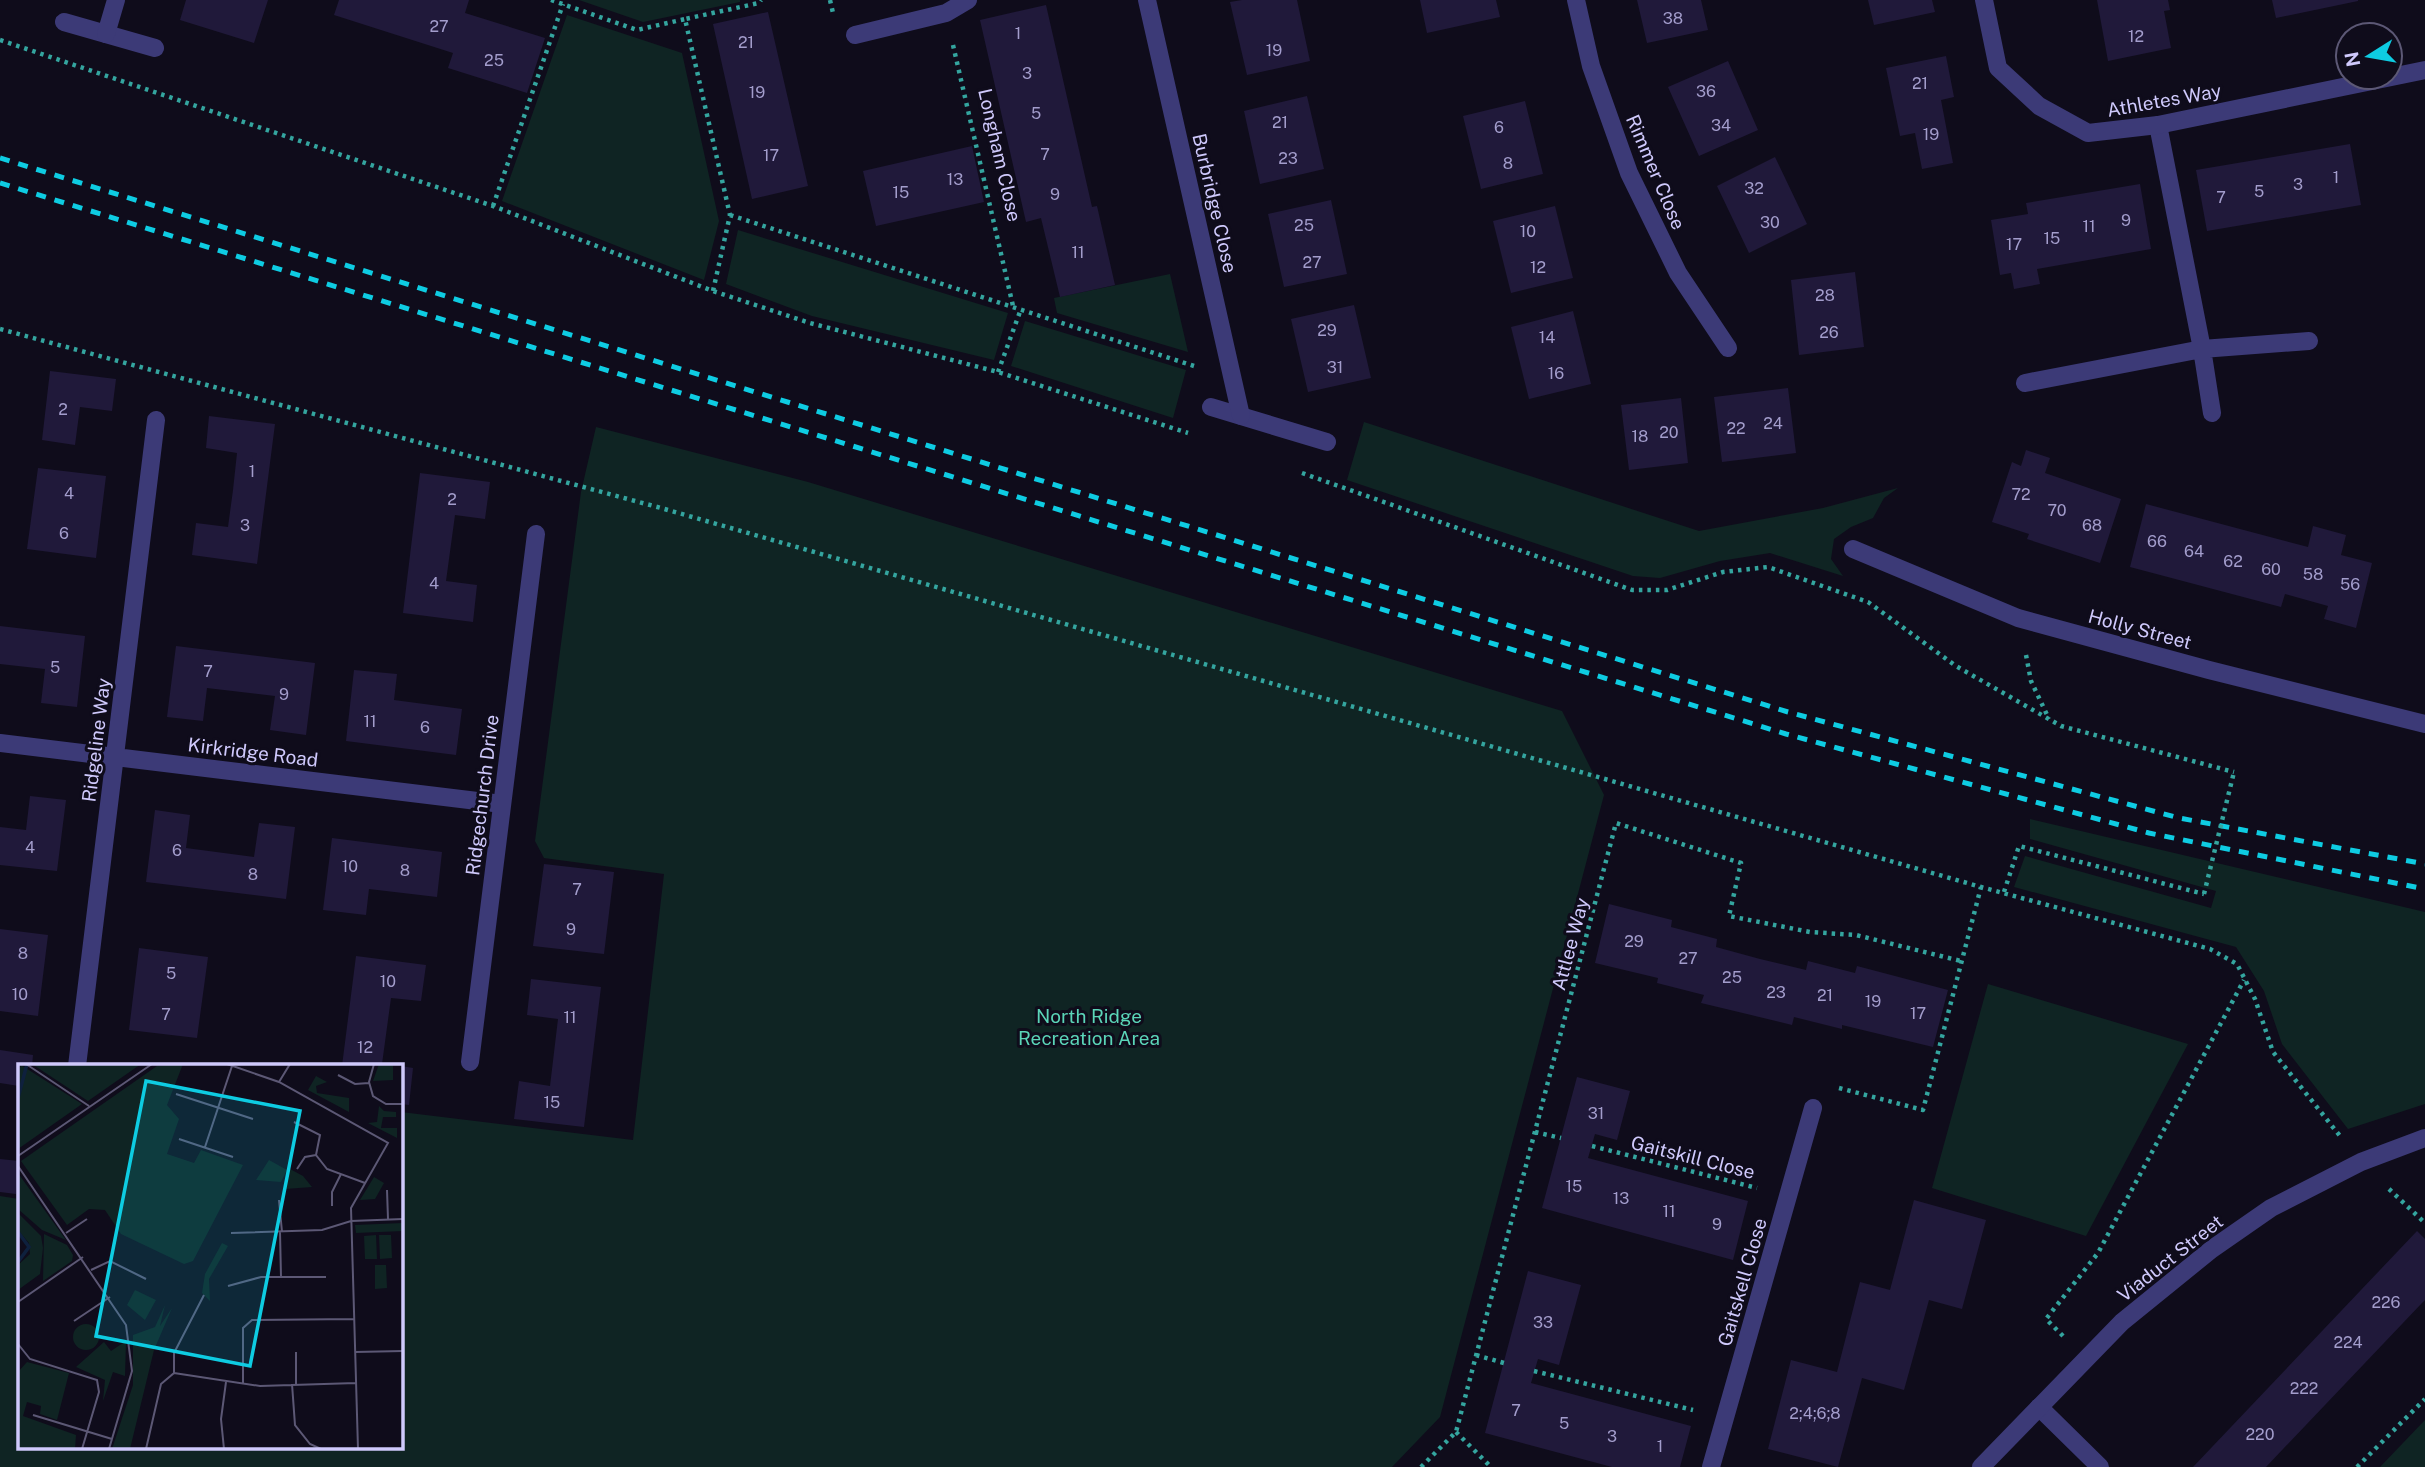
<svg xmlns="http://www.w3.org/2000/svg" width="2425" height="1467" font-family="'Public Sans',sans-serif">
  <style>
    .green { fill: #0f2423 }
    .building { fill: #20193a }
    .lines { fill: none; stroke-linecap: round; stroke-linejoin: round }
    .path { stroke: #34a59f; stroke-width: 4.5; stroke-dasharray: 3.5 5; stroke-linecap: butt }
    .service { stroke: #3c3a77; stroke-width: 18 }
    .minor { stroke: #3c3a77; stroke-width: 18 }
    .tertiary { stroke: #3c3a77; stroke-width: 18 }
    .rail { stroke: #0ecce2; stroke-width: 5; stroke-dasharray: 10 9; stroke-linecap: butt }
    .path-bridge { stroke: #34a59f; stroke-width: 4.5; stroke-dasharray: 3.5 5; stroke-linecap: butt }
    .labels { text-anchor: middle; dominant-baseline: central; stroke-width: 6; stroke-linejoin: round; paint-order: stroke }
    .number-label { font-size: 16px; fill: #a39dcc }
    .street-label { font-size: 19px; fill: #cfc9fc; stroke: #0f0c1b }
    .park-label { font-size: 19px; fill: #5bd5b8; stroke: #0f0c1b }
    .inset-river { fill: none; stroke: #0e203d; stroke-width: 3.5 }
    .inset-road { fill: none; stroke: #5c5875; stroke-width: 2 }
    .view { fill: #0ecce2; fill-opacity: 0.15; stroke: #0ecce2; stroke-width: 3.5 }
    .inset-edge { fill: none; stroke: #cfc9fc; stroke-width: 3.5 }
  </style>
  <rect width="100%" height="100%" fill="#0f0c1b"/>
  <path class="green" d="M579 0H740V2L643 22Z
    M567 15 682 53 719 221 704 280 502 201Z
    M738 230 1008 313 994 360 812 316 726 284Z
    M1170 274 1188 352 1057 313 1054 298Z
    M1025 321 1186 370 1173 418 1011 366Z
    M1364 422 1699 531 1823 508 1898 488 1884 498 1873 518 1851 527 1834 539 1831 559 1843 576 1770 553 1720 561 1660 578 1633 576 1347 480Z
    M596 427 808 482 1562 711 1604 795 1440 1417 1392 1467H0V1196L19 1199V1448H401V1112L633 1140 664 874 544 858 535 841 581 492Z
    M2030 819 2425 912V1104L2348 1129 2282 1044 2264 991 2236 947 2014 887 2025 856 2211 908 2216 891 2030 839Z
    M1988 984 2188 1044 2086 1236 1932 1188Z
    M2425 1420V1467H2380Z"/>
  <path class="building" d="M186 0H268L254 43 180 20Z
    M339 0H469L465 13 545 38 527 93 448 68 453 53 334 15Z
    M1242 0H1297L1310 61 1247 75 1230 2Z
    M1420 0H1496L1500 17 1427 33Z
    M1637 0H1701L1708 30 1647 43Z
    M1868 0H1932L1935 12 1874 25Z
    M2097 0H2168L2170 10 2164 11 2171 48 2108 61Z
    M2272 0H2358V1L2276 18Z
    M1046 5 1092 207 1097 206 1115 285 1060 297 1041 218 1026 222 980 20Z
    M768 12 808 186 752 199 713 24Z
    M1946 56 1954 97 1941 100 1953 163 1922 169 1915 133 1900 136 1886 68Z
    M1728 61 1758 130 1699 156 1668 87Z
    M1307 96 1324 169 1260 184 1244 111Z
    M1525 101 1543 174 1481 189 1463 116Z
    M2350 144 2361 205 2207 231 2196 170Z
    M972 146 984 202 876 226 863 171Z
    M1775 157 1807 224 1749 253 1717 186Z
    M2140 184 2151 249 2037 269 2040 284 2014 289 2011 273 2000 275 1991 220 2028 214 2026 203Z
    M1331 200 1347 274 1284 287 1268 214Z
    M1555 206 1573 278 1511 293 1493 221Z
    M1855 272 1864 347 1799 355 1791 280Z
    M1354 305 1371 378 1308 392 1291 319Z
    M1573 311 1591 384 1529 399 1511 327Z
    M50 371 116 379 112 411 80 407 75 445 42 440Z
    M1788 388 1796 453 1722 462 1714 397Z
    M1681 398 1688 463 1629 470 1621 405Z
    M209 416 275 424 257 564 192 555 196 523 228 527 233 490 237 453 206 448Z
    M2026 450 2050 458 2045 473 2121 499 2100 563 2027 539 2029 534 1992 522 2012 462 2021 466Z
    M38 468 106 476 96 558 27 549Z
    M420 473 490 482 485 519 455 515 446 581 477 585 473 622 403 613Z
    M2146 504 2308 547 2313 526 2346 535 2341 555 2372 563 2356 628 2324 619 2328 606 2285 594 2281 607 2130 567Z
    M0 626 85 636 77 707 41 703 45 669 0 664Z
    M176 646 315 663 306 735 270 730 275 696 207 688 203 721 167 717Z
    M354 670 397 674 394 700 462 709 456 755 346 741Z
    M30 796 66 800 57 871 0 865V827L26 830Z
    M155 810 190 815 186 848 254 857 259 823 295 827 286 899 146 882Z
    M332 838 442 852 437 897 369 889 366 915 323 910Z
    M544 864 614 872 604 954 533 946Z
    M1609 904 1672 920 1671 927 1717 939 1716 947 1760 959 1806 970 1808 961 1855 973 1857 966 1948 990 1933 1047 1842 1025V1029L1794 1017 1792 1025 1747 1014 1701 1003 1704 995 1657 983 1658 978 1595 963Z
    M0 929 48 935 38 1016 0 1011Z
    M139 948 208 957 197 1038 129 1030Z
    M356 956 426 965 421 1001 391 998 382 1064 388 1066H342Z
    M531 979 601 987 584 1127 514 1119 519 1081 550 1086 558 1019 527 1015Z
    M0 1050 33 1055 32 1066H19V1086L0 1083Z
    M401 1066 413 1068 409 1105 401 1104Z
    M1577 1077 1630 1091 1617 1140 1595 1134 1588 1158 1748 1201 1733 1260 1542 1208Z
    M0 1159 19 1161 16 1194 0 1192Z
    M1914 1200 1986 1220 1962 1309 1929 1300 1904 1390 1862 1378 1838 1467 1768 1449 1791 1360 1837 1372 1860 1282 1890 1290Z
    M2417 1231 2425 1239V1300L2422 1303 2266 1467H2193Z
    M1528 1271 1581 1285 1559 1365 1538 1359 1531 1383 1691 1426 1680 1467H1612L1485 1433Z"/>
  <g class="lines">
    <path class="path" d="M551 0 637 30 685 19
      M830 0 833 13
      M0 40 493 206 713 291 810 323 998 372 1188 433
      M953 45 1013 306
      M493 206 563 4
      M730 215 1194 366
      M713 291 730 215 685 19 759 3 761 0
      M0 329 661 508 1981 887 2210 949 2237 964 2255 999 2273 1052 2340 1136
      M998 372 1021 309
      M1302 473 1632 590H1667L1723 572 1768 567 1868 602 1956 666 2061 726 2234 772
      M2026 655 2031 681 2049 719
      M2004 892 2019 846 2204 894
      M1839 1088 1923 1110 1981 887
      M1535 1132 1561 1138
      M1592 1146 1757 1188
      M2389 1189 2425 1223
      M2063 1336 2046 1319 2098 1253 2244 980
      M1476 1355 1504 1363
      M1534 1371 1693 1410
      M1456 1432 1491 1467
      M1421 1467 1456 1432 1616 823 1741 863 1729 916 1810 932 1856 935 1961 961
      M2357 1467 2425 1399"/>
    <path class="service" d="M64 22 155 48
      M2158 125 2202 349 2212 413
      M2025 383 2202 349 2309 341
      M1211 407 1327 442"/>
    <path class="minor" d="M1147 0 1241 416
      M1576 0 1591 66 1629 173 1678 273 1728 348
      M1984 0 1998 68 2039 106 2088 133 2158 125 2425 70
      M106 34 116 0
      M855 35 946 13 968 0
      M1853 549 2018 618 2209 670 2425 724
      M0 743 502 804
      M470 1062 536 534
      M77 1066 156 420
      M2039 1407 2100 1467
      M1711 1467 1813 1108"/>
    <path class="tertiary" d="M1981 1467 2122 1322 2212 1249 2271 1208 2361 1162 2425 1138"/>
    <path class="rail" d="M0 158 1788 712 2179 818 2425 864
      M0 183 1786 734 2149 833 2425 889"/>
    <path class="path-bridge" d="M2204 894 2234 772"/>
  </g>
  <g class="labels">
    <g class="number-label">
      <text x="1673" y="18">38</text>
      <text x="439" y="26">27</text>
      <text x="1018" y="33">1</text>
      <text x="2136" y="36">12</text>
      <text x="746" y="42">21</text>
      <text x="1274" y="50">19</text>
      <text x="494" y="60">25</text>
      <text x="1027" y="73">3</text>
      <text x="1920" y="83">21</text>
      <text x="1706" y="91">36</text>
      <text x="757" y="92">19</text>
      <text x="1036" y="113">5</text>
      <text x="1280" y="122">21</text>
      <text x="1721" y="125">34</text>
      <text x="1499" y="127">6</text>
      <text x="1931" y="134">19</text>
      <text x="1045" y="154">7</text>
      <text x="771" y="155">17</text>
      <text x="1288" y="158">23</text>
      <text x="1508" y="163">8</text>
      <text x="2336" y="177">1</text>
      <text x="955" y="179">13</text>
      <text x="2298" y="184">3</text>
      <text x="1754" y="188">32</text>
      <text x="2259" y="191">5</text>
      <text x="901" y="192">15</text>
      <text x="1055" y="194">9</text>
      <text x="2221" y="197">7</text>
      <text x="2126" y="220">9</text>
      <text x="1770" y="222">30</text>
      <text x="1304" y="225">25</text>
      <text x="2089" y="226">11</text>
      <text x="1528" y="231">10</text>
      <text x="2052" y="238">15</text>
      <text x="2014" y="244">17</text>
      <text x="1078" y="252">11</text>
      <text x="1312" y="262">27</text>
      <text x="1538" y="267">12</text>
      <text x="1825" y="295">28</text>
      <text x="1327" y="330">29</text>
      <text x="1829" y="332">26</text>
      <text x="1547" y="337">14</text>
      <text x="1335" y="367">31</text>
      <text x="1556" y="373">16</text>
      <text x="63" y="409">2</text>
      <text x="1773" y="423">24</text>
      <text x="1736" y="428">22</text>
      <text x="1669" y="432">20</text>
      <text x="1640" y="436">18</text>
      <text x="252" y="471">1</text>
      <text x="69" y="493">4</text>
      <text x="2021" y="494">72</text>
      <text x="452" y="499">2</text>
      <text x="2057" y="510">70</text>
      <text x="245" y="525">3</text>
      <text x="2092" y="525">68</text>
      <text x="64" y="533">6</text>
      <text x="2157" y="541">66</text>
      <text x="2194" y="551">64</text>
      <text x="2233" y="561">62</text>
      <text x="2271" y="569">60</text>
      <text x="2313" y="574">58</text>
      <text x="434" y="583">4</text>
      <text x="2350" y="584">56</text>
      <text x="55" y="667">5</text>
      <text x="208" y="671">7</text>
      <text x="284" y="694">9</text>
      <text x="370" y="721">11</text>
      <text x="425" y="727">6</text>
      <text x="30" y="847">4</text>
      <text x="177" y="850">6</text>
      <text x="350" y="866">10</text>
      <text x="405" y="870">8</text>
      <text x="253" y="874">8</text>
      <text x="577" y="889">7</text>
      <text x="571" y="929">9</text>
      <text x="1634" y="941">29</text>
      <text x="23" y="953">8</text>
      <text x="1688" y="958">27</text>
      <text x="171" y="973">5</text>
      <text x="1732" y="977">25</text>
      <text x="388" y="981">10</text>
      <text x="1776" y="992">23</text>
      <text x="20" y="994">10</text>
      <text x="1825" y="995">21</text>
      <text x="1873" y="1001">19</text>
      <text x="1918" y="1013">17</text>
      <text x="166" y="1014">7</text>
      <text x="570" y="1017">11</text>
      <text x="365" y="1047">12</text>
      <text x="552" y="1102">15</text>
      <text x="1596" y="1113">31</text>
      <text x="1574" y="1186">15</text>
      <text x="1621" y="1198">13</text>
      <text x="1669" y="1211">11</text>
      <text x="1717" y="1224">9</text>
      <text x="2386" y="1302">226</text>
      <text x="1543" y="1322">33</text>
      <text x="2348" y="1342">224</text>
      <text x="2304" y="1388">222</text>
      <text x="1516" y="1410">7</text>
      <text x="1815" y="1413">2;4;6;8</text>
      <text x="1564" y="1423">5</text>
      <text x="2260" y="1434">220</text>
      <text x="1612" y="1436">3</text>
      <text x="1660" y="1446">1</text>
    </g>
    <g class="street-label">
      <text transform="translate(2164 100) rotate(-10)">Athletes Way</text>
      <text transform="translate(1000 155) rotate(77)">Longham Close</text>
      <text transform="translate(1656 172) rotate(67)">Rimmer Close</text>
      <text transform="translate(1215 203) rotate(77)">Burbridge Close</text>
      <text transform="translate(2140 629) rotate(15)">Holly Street</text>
      <text transform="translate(96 740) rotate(-83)">Ridgeline Way</text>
      <text transform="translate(253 752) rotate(7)">Kirkridge Road</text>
      <text transform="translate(482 795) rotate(-83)">Ridgechurch Drive</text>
      <text transform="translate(1570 944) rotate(-75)">Attlee Way</text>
      <text transform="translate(1693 1157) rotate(14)">Gaitskill Close</text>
      <text transform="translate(2170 1258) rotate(-38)">Viaduct Street</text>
      <text transform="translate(1742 1282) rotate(-74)">Gaitskell Close</text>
    </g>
    <g class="park-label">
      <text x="1089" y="1016">North Ridge<tspan x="1089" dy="22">Recreation Area</tspan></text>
    </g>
  </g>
  <g transform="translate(18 1064)">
    <rect width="385" height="385" fill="#0f0c1b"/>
    <path d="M14 0H123L70 37ZM165 0 149 41 161 55 149 90 176 99 183 86 225 101 175 197 166 200 103 170 87 146 71 145 49 161 3 97 139 2ZM361 0H375V16L355 17ZM3 1 64 40 0 85V9ZM298 12 309 18 298 22 299 29 331 34V48L290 26ZM361 42 366 47 378 48V53H365L363 64H379V74L350 59 359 58ZM251 96 269 106 263 118 238 116ZM272 105 285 112 294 123 267 125ZM0 109 48 176 24 166 0 145ZM356 113 366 119 357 135 342 136ZM0 149 23 172 25 184 22 210 0 226V201L12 190 11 179 0 166ZM385 159V167L338 169 337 161ZM26 170 49 181 55 191 54 197 25 217ZM358 171 359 195H347L346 172ZM361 171H373L374 194 362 195ZM204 179 210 182 191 215 192 237 184 229 187 210ZM357 201H368L369 224 357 225ZM117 226 138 236 127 256 109 241ZM147 241 142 262 154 244 136 286 112 385H94L115 321V271L137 263ZM55 273a13 13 0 1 1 26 0a13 13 0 1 1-26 0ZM108 277 107 312 95 308 85 337 87 316 58 303 86 278 93 287ZM9 298 51 309 39 356 22 350 23 342 9 338 5 352 58 371 57 385H0V308Z" fill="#0f2423"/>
    <path class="inset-river" d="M0 34 9 0M0 168 11 183 0 198"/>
    <path class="inset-road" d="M8 0 71 42M209 0 261 18 370 79 333 144 340 385M356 0 351 18 355 32 368 40H385M320 11 337 20 351 19M261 18 272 0M158 30 235 55M276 58 302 71 298 91 309 105 347 119M161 75 215 93M187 83 214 2M0 92 134 0M0 102 108 261 114 307 91 385M279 105 287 93 298 91M369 126 370 155M261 136 264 168M314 142V128L323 110M262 168 263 213M48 169 69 155M213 169 304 166 333 157 385 155M73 206 92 197 128 215M210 222 243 213H308M0 238 65 193M56 257 92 233M0 280 12 295 79 316 81 328 64 385M278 288V320M337 288 385 287M156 309 242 322 338 319M225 320V264L234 256 336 255M274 320 277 361 292 380 303 385M15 351 94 375M128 385 143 320 156 309V289L186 231M206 385 203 355 208 318"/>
    <path class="view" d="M128 17 282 47 232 302 78 272Z"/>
    <rect width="385" height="385" class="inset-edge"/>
  </g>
  <g transform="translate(2369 56) rotate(259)"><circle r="33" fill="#0f0c1b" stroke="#5c5875" stroke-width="2"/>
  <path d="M0-5L12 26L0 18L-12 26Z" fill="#0ecce2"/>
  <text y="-10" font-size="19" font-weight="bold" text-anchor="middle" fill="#cfc9fc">N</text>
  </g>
</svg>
